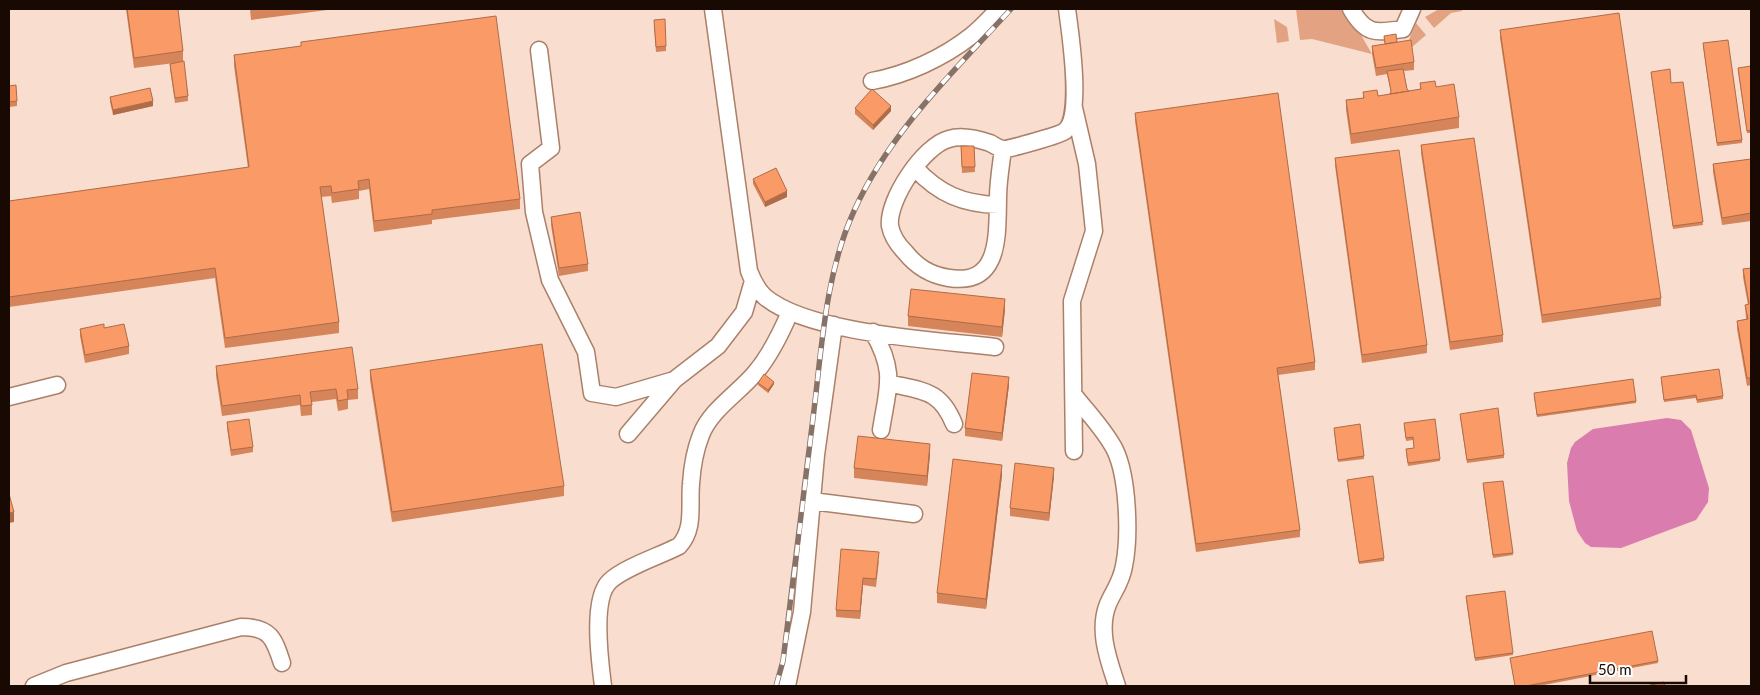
<svg xmlns="http://www.w3.org/2000/svg" width="1760" height="695" font-family="Lato,sans-serif">
  <style>
    .green { fill: #e3a383 }
    .water { fill: #db7cae }
    .lines { fill: none; stroke-linecap: round; stroke-linejoin: round }
    .minor-casing { stroke: #ab806a; stroke-width: 19 }
    .minor { stroke: #fff; stroke-width: 16 }
    .rail-casing { stroke: #877267; stroke-width: 5.5 }
    .rail { stroke: #fff; stroke-width: 4; stroke-dasharray: 11; stroke-linecap: butt }
    .wall { fill: #d68459 }
    .shaded-wall { fill: #ae6c48 }
    .building { fill: #f99a67; stroke: #ae6c48 }
  </style>
  <rect width="100%" height="100%" fill="#f9ddce"/>
  <path class="green" d="M1296 9H1346L1372 54 1312 39 1300 40Z
    M1439 9H1462V11L1451 13 1434 28 1425 17Z
    M1274 19 1287 27 1289 41 1277 43Z
    M1416 23 1426 35 1411 48 1408 42Z"/>
  <path class="water" d="M1667 418 1681 420 1691 430 1709 488 1708 502 1696 520 1621 548 1591 547 1585 543 1577 531 1569 501 1567 463 1571 448 1575 442 1593 429Z"/>
  <g class="lines">
    <g class="minor-casing">
      <path id="minor" d="M713 9 749 271C753 281 757 290 765 297 810 334 936 340 995 347
        M1351 9C1366 35 1375 33 1403 29L1412 9
        M539 50 551 148 530 164 534 212 550 280 586 352 592 393 616 397 674 380
        M872 81C906 75 943 58 971 36 981 28 990 18 999 9
        M1003 149C1001 165 998 182 998 198 997 235 1001 286 949 278 930 275 917 267 905 252 898 245 892 236 890 226 887 200 924 145 949 139 961 135 978 139 990 143 994 145 999 149 1004 149 1010 149 1060 135 1065 131 1083 117 1070 31 1067 9
        M915 168C939 194 963 204 998 205
        M873 332C896 372 888 386 881 430
        M888 383C922 391 940 389 954 424
        M1074 395C1087 412 1105 430 1115 450 1128 477 1130 536 1124 566 1121 583 1114 590 1108 604 1097 631 1109 661 1117 686
        M9 397 57 385
        M628 434 674 380 718 346 744 312 753 281
        M1074 451 1072 301 1094 231 1087 164 1074 108
        M812 501 914 514
        M34 686 66 673 241 627C270 627 274 638 282 663
        M603 686C600 662 591 598 610 581 625 567 660 556 679 546 695 529 689 506 691 484 692 468 695 450 701 435 710 410 740 392 756 372 771 354 781 333 790 312
        M787 686 802 612 816 455 834 325"/>
    </g>
    <use href="#minor" class="minor"/>
    <g class="rail-casing">
      <path id="rail" d="M776 686 783 661C794 577 804 493 814 410 822 344 826 272 854 211 889 133 954 71 1011 9"/>
    </g>
    <use href="#rail" class="rail"/>
  </g>
  <path class="wall" d="M126 9H178L183 51V61L188 96V101L175 103 170 69V64L175 63 134 68Z
    M250 9H335L251 20Z
    M654 25 666 46V51L656 52Z
    M1500 30 1661 298V306L1542 323 1500 38Z
    M1384 36 1397 42 1414 62V70L1404 71 1407 89 1409 91 1420 89V83L1436 87 1459 117V128L1351 144 1346 110V100L1363 98V92L1378 96 1390 94 1391 92 1387 74 1376 76 1372 54V46L1385 44Z
    M301 42 520 199V209L432 220V224L374 232 369 189 359 191V199L332 203 331 196 321 197 339 322V333L225 348 215 278 9 307V201L248 168 234 66V55L301 46Z
    M1703 46 1742 140V143L1717 146Z
    M1751 66V133H1747L1738 71Z
    M1651 74 1671 83 1703 225 1673 229Z
    M9 86 17 101V106L9 107Z
    M110 97 153 106 113 115 110 102Z
    M855 108 891 111 873 130 855 114Z
    M1135 113 1315 362V370L1278 375 1300 530V537L1196 552 1135 121Z
    M1421 145 1503 335V342L1450 350 1421 153Z
    M961 146H974L975 172 962 173Z
    M1335 158 1427 345V353L1362 363 1335 166Z
    M1751 159V221L1722 225 1713 172V164Z
    M753 179 787 197 765 207 753 184Z
    M551 217 588 264V271L559 276 551 225Z
    M1751 268V385L1747 386 1737 329V321L1746 319 1745 305H1748L1743 277V269Z
    M1005 309 1002 337 908 326V316Z
    M104 328 129 346V354L85 363 80 336V329Z
    M216 366 358 389V399L348 400V409L338 411 336 399 312 402V415L301 416 300 405 222 416 216 376Z
    M370 370 564 486V496L392 522 370 380Z
    M1661 380 1723 396V399L1697 403 1696 398 1664 402Z
    M758 383 774 384 768 393 758 385Z
    M1009 385 1002 441 965 436V428Z
    M1534 396 1636 401V403L1537 417Z
    M1460 416 1504 455V458L1467 463Z
    M227 422 253 447V452L231 456 227 428Z
    M1404 426 1440 459V461L1408 466 1406 452 1414 448 1413 440 1406 441Z
    M1334 431 1364 456V459L1338 462Z
    M930 454 927 486 854 478V468Z
    M1002 475 986 609 937 603V593Z
    M1054 476 1049 521 1010 516V508Z
    M1347 482 1384 558V561L1359 564Z
    M1483 486 1513 553V555L1493 558Z
    M879 560 876 587 863 585 860 619 836 617V610Z
    M1466 599 1513 653V655L1475 661Z
    M1510 658 1658 661V663L1539 686H1515Z"/>
  <path class="shaded-wall" d="M153 101V106L113 115V110Z
    M891 106V111L873 130V125Z
    M787 191V197L765 207V202Z
    M1005 299V309L1002 337V327Z
    M1009 377V385L1002 441V433Z
    M774 382V384L768 393V390Z
    M930 444V454L927 486V476Z
    M1002 465V475L986 609V599Z
    M1054 468V476L1049 521V513Z
    M14 512V522L9 523V513Z
    M863 578V585L860 619V611Z"/>
  <path class="building" d="M127 9H178L183 51 134 58Z
    M1619 13 1661 298 1542 315 1500 30Z
    M496 16 520 199 432 210V214L374 221 369 179 358 181 359 189 332 193 331 186 320 187 339 322 225 338 215 268 9 297V201L249 167 234 55 301 46V42Z
    M665 19 666 46 656 47 654 20Z
    M1396 34 1397 42 1385 44 1384 36Z
    M1411 40 1414 62 1376 68 1372 46Z
    M1728 40 1742 140 1717 143 1703 43Z
    M184 61 188 96 175 98 170 64Z
    M1751 66V130L1747 131 1738 68Z
    M1403 69 1407 89 1409 91 1390 94 1391 91 1387 71Z
    M1670 69 1671 83 1683 82 1703 222 1673 226 1651 72Z
    M1435 81 1436 87 1454 84 1459 117 1351 134 1346 100 1364 98 1363 92 1377 90 1378 96 1421 89 1420 83Z
    M16 85 17 101 9 102V86Z
    M150 88 153 101 113 110 110 97Z
    M872 89 891 106 873 125 855 108Z
    M1278 93 1315 362 1277 368 1300 530 1196 544 1135 113Z
    M1474 138 1503 335 1450 342 1421 145Z
    M961 146H974L975 167H962Z
    M1399 150 1427 345 1362 355 1335 158Z
    M1751 159V213L1722 218 1713 164Z
    M776 168 787 191 765 202 753 179Z
    M580 212 588 264 559 268 551 217Z
    M1751 268V378H1747L1737 321 1748 319 1745 305 1749 304 1743 269Z
    M911 289 1005 299 1002 327 908 316Z
    M104 324V328L124 324 129 346 85 355 80 329Z
    M542 344 564 486 392 512 370 370Z
    M352 347 358 389 347 390 348 399 338 401 336 389 310 392 312 405 301 406 300 395 222 406 216 366Z
    M1719 369 1723 396 1697 400 1696 395 1664 400 1661 377Z
    M972 373 1009 377 1002 433 965 428Z
    M764 374 774 382 768 390 758 383Z
    M1633 379 1636 401 1537 415 1534 393Z
    M1498 408 1504 455 1467 460 1460 414Z
    M249 419 253 447 231 450 227 422Z
    M1435 419 1440 459 1408 463 1406 449 1414 448 1413 437 1406 438 1404 423Z
    M1360 424 1364 456 1338 460 1334 428Z
    M858 436 930 444 927 476 854 468Z
    M953 459 1002 465 986 599 937 593Z
    M1015 463 1054 468 1049 513 1010 508Z
    M1373 476 1384 558 1359 562 1347 480Z
    M1503 481 1513 553 1493 555 1483 483Z
    M9 494 14 512 9 513Z
    M841 549 879 552 876 579 863 578 860 611 836 610Z
    M1505 591 1513 653 1475 658 1466 596Z
    M1652 631 1658 661 1526 686H1515L1510 658Z
    M1664 682 1665 686H1646Z"/>
  <rect width="1760" height="695" fill="none" stroke="#180903" stroke-width="20"/>
  <path d="M1590 675v8h96v-8" fill="none" stroke="#180903" stroke-width="2.5"/>
  <text x="1598" y="675" font-size="15" fill="#180903" stroke="#ffffff" stroke-width="4" paint-order="stroke">50 m</text>
</svg>
